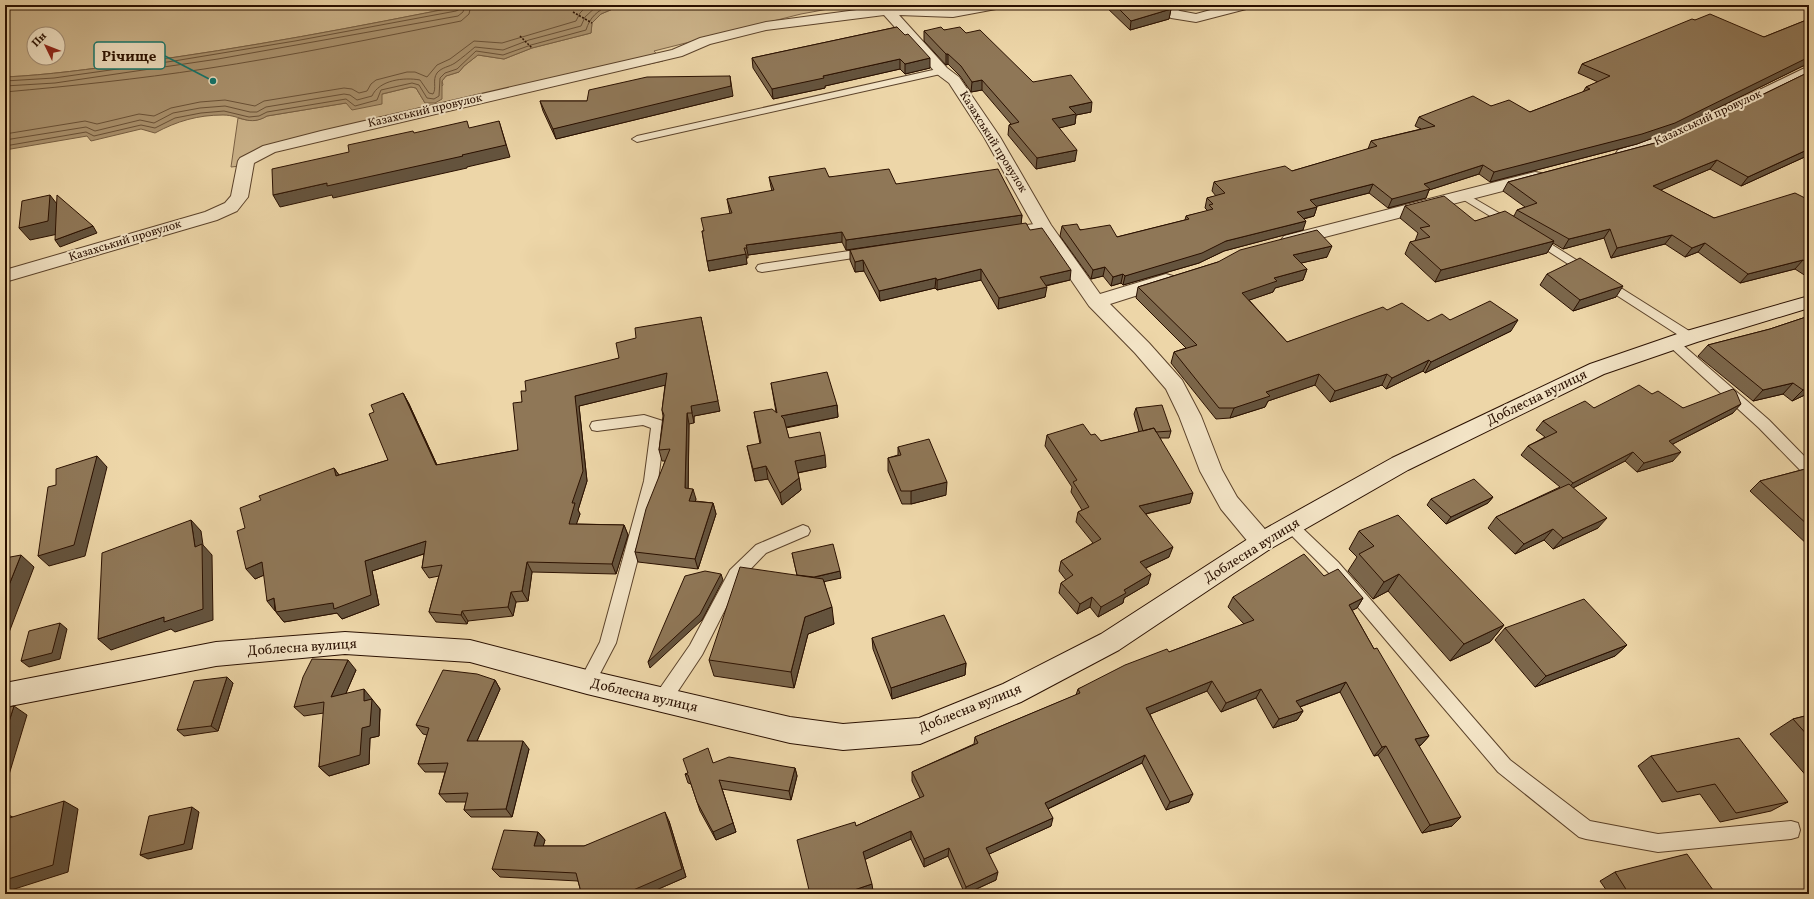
<svg xmlns="http://www.w3.org/2000/svg" width="1814" height="899" font-family="Vollkorn,serif">
  <style>
    .green { fill: #ccb48b; stroke: #7b6246; fill-rule: evenodd }
    .water { fill: #ab936f; stroke: #775f43 }
    .lines { fill: none; stroke-linecap: round; stroke-linejoin: round }
    .shore { stroke: #6a5238; stroke-width: 1 }
    .lane-casing { stroke: #5b422a; stroke-width: 2 }
    .street-casing { stroke: #5b422a; stroke-width: 2 }
    .secondary-casing { stroke: #2a1000; stroke-width: 2 }
    .path { stroke: #2a1000; stroke-width: 1.5; stroke-dasharray: 2 1.5; stroke-linecap: butt }
    .lane { fill: #f3e4c6; fill-rule: evenodd }
    .street { fill: #f3e4c6; fill-rule: evenodd }
    .secondary { fill: #f3e4c6; fill-rule: evenodd }
    .wall { fill: #7b664b; stroke: #2a1000 }
    .shaded-wall { fill: #64533d; stroke: #2a1000 }
    .building { fill: #8f7757; stroke: #2a1000 }
    .labels { text-anchor: middle; dominant-baseline: central; stroke-width: 4; stroke-linejoin: round; paint-order: stroke }
    .far-street-label { font-size: 12px; fill: #2a1000; stroke: #f3e4c6 }
    .street-label { font-size: 14px; fill: #2a1000; stroke: #f3e4c6 }
    .leader { fill: none; stroke: #0f766e; stroke-width: 1.5 }
    .callout-dot { fill: #0f766e; stroke: #f3e4c6; stroke-width: 1.5 }
    .callout { fill: #f3e4c6; stroke: #0f766e; stroke-width: 1.5 }
    .callout-label { font-size: 15px; text-anchor: middle; font-weight: bold; fill: #2a1000 }
  </style>
  <rect width="100%" height="100%" fill="#edd6a8"/>
  <filter id="stains"><feTurbulence type="fractalNoise" baseFrequency=".005" numOctaves="4"/><feColorMatrix values="0 0 0 0 .2 0 0 0 0 .09 0 0 0 0 .02 0 0 0 .5 -.17"/></filter>
  <radialGradient id="worn" r=".72"><stop offset=".6" stop-color="#630" stop-opacity="0"/><stop offset="1" stop-color="#630" stop-opacity=".3"/></radialGradient>
  <path class="green" d="M5 5H466C356 27 246 48 134 63 91 69 48 75 5 77ZM34 34H58V58H34Z
    M622 5H850L801 14 654 51 663 61 514 93 273 152 250 165 231 167 238 118C249 121 257 122 267 116L346 103 411 87 416 88 425 103 443 85 442 81 446 76 459 72 464 66 478 55 504 59 532 48 591 33 592 23 601 14Z
    M887 5H978L956 9 889 8Z"/>
  <path class="water" d="M466 5H622L601 14 592 23 591 33 532 48 504 59 478 55 464 66 459 72 446 76 442 81V99L435 103H425L416 88 411 87 382 94V104L352 110 346 103 267 116C249 127 241 115 223 115 198 115 177 121 155 133L141 129 91 141 87 136 5 150V77C48 75 91 69 134 63 246 48 356 27 466 5Z"/>
  <g class="lines">
    <path class="shore" d="M5 81 54 78 174 61 295 41 456 11 460 9V5
      M5 86 55 83 218 59 458 16 463 12 465 5
      M5 92C72 86 138 79 204 69 290 56 376 38 461 21L469 14 471 5
      M5 134 85 121 97 124 139 114 154 116 171 108 200 102 225 100 255 106 264 101 344 88 352 89 359 93 367 91 371 84 376 80 407 72H415L427 77 437 65 450 59 474 41 502 43 576 21 580 13 588 5
      M5 140 86 127 95 131 140 120 154 123 173 113 200 108 225 106 250 112H257L266 107 344 94 350 95 357 100 372 96C379 80 404 77 420 80L429 93 433 94C437 88 432 80 437 73 442 67 449 67 455 63 462 58 469 52 475 47L503 50 529 40 581 26 585 17 598 5
      M5 146 86 132 94 136 141 125 155 128 175 118 201 113 224 111 249 117 259 116 267 112 346 99 355 106 377 100 381 90 412 83 419 85 427 98 434 99 439 96 440 78 445 73 457 69 476 51 503 55 531 45 586 30C590 17 597 11 610 5"/>
    <g class="lane-casing">
      <path id="lane" d="M942 68 945 69 947 71 945 73 637 142 632 139 637 136Z
        M1463 192 1516 223 1518 225 1512 228 1508 227 1459 197 1458 195 1459 193Z
        M1043 223 1049 226 1047 228 1010 233 1004 230 1010 227Z
        M1535 234 1694 334 1696 337 1694 340H1686L1531 240 1529 238 1531 236Z
        M869 248 873 249 875 252 873 255 762 272 758 271 756 268 758 265 762 264Z
        M1673 339 1677 340 1769 420 1809 461V475L1804 474 1759 428 1669 346 1667 343 1669 340Z
        M644 415 663 421 665 425 658 481 616 643 593 687 587 690 581 687 579 682 600 642 644 481 651 428 643 425 597 431 592 430 590 426 592 422 597 421Z
        M1291 520 1296 522 1338 562 1510 760 1590 821 1658 834 1791 821 1798 823 1800 830 1798 837 1791 839 1658 852 1586 839 1579 837 1498 772 1328 572 1286 530 1284 526 1286 522Z
        M803 525 808 527 810 531 808 535 766 553 740 580 702 655 668 706 662 708 656 706 653 700 656 694 690 645 730 570 756 545Z"/>
    </g>
    <g class="street-casing">
      <path id="street" d="M974 5H1003L1001 8 996 9 953 17 899 15 947 68 959 77 1000 137 1051 225 1100 294 1166 274 1173 276 1175 280 1173 284 1110 304 1149 343 1182 380 1201 416 1222 470 1237 497 1270 535 1274 542 1270 549 1262 552 1254 549 1221 509 1200 471 1179 416 1166 389 1135 353 1089 306 1034 226 984 137 949 83 937 74 884 15 766 30 710 44 682 56 275 152 254 163 248 197 237 211 217 220 5 282V270L205 212 225 203 231 196 238 161 240 158 263 146 321 131 672 50 700 38 766 22 887 6 953 9Z
        M1153 5H1169L1180 11 1196 14 1229 5H1252L1250 8 1196 22 1171 18Z
        M1809 66V76L1682 139 1624 158 1618 156 1616 153 1618 150 1670 133Z
        M1535 172 1541 173 1543 177 1541 181 1290 246 1284 244 1281 240 1284 236Z"/>
    </g>
    <g class="secondary-casing">
      <path id="secondary" d="M1809 296V308L1697 342 1604 374 1408 470 1270 549 1119 650 1021 702 920 744 843 750 790 743 587 694 470 662 345 654 216 666 5 707V683L216 642 345 632 470 640 587 670 790 717 843 724 919 718 1003 684 1101 634 1254 535 1392 458 1590 364 1683 332Z"/>
    </g>
    <path class="path" d="M573 12 592 23
      M520 36 532 48"/>
    <use href="#lane" class="lane"/>
    <use href="#street" class="street"/>
    <use href="#secondary" class="secondary"/>
  </g>
  <path class="wall" d="M1104 5H1166L1171 9 1169 19 1130 30Z
    M1793 5H1809V11Z
    M1809 19V65L1803 66 1669 132 1637 144 1490 182 1479 174 1429 190 1426 198 1388 208 1369 193 1317 206 1314 216 1304 219 1303 230 1224 251 1199 263 1123 285 1121 283 1111 286 1103 276 1091 279 1060 236 1062 226 1117 237 1185 220 1186 216 1208 211 1205 208 1207 198 1216 196 1212 191 1214 182 1292 171 1368 149 1371 141 1421 129 1415 126 1419 117 1491 106 1530 112 1583 92 1586 87 1598 82 1578 73 1582 64 1695 20 1764 37Z
    M897 27 930 68 905 74 900 69 825 86V88L773 99 753 68 752 58Z
    M944 30 966 33 1033 82 1091 112 1076 115 1075 124 1059 128 1075 161 1036 169 1008 135 1009 125 1011 124 982 90 971 92 960 76 948 64 946 65 924 41V31Z
    M1809 72V155L1741 186 1710 169 1660 190 1714 218 1809 200V278L1795 269 1740 283 1698 252 1685 257 1665 244 1611 258 1604 238 1563 249 1553 243 1547 253 1435 282 1405 254 1410 242 1415 241 1418 233 1400 218 1405 206 1475 221 1514 216 1517 210 1525 207 1503 191 1508 182 1655 143 1688 131Z
    M733 96 556 139 543 111 540 101H587Z
    M769 177H829L896 184 1022 215 1021 223 1030 230 1070 280 1046 286 1045 297 998 309 981 280 937 290 935 288 880 301 864 271 855 272 850 260V250H846L842 242 748 255V258H746L747 264 709 271 702 231H704L730 214 727 199 772 191 771 187Z
    M1327 257 1301 263 1307 269 1303 280 1275 288 1273 292 1249 300 1287 342 1387 310 1428 321 1450 320 1511 331 1425 373 1423 371 1386 389 1382 385 1330 402 1315 385 1268 401 1265 407 1230 418 1216 419 1171 363 1174 352 1186 348 1136 298 1138 287 1218 262Z
    M1547 274 1616 297 1573 311 1540 285Z
    M1809 316V393L1792 401 1783 394 1753 401 1698 356 1708 345 1770 329Z
    M619 358 720 411 694 416V423L689 424 688 489 696 499 695 501 713 503 716 514 698 569 638 562 635 552 665 461H662L659 450 663 416 662 410 665 385 579 406 587 481 578 510 580 514 576 524 624 525 628 535 616 574 532 572 528 601 516 602 513 616 468 621 467 624 436 622 429 612 439 576 429 578 422 568 424 554 372 571 379 605 342 619 337 613 284 622 276 612 264 575 255 579 245 528 334 468 339 475 388 460 374 412 403 393 409 404 437 465 518 450 522 402 526 391Z
    M771 383 837 405 838 417 786 428 789 438 826 467 798 473 801 490 782 505 768 479 755 481 747 446 760 444 754 412H776Z
    M1652 394 1683 408 1733 413 1673 444V461L1637 472 1625 461 1573 488 1598 528 1553 549 1544 540 1515 554 1488 528 1496 517 1560 487 1521 455 1528 446 1545 437 1536 430 1543 421 1594 408Z
    M1136 408 1171 431 1169 438H1160L1190 503 1146 514 1169 557 1146 568 1148 584 1124 598 1123 603 1098 617 1090 607 1077 614 1059 593 1061 583 1066 580 1059 571 1061 561 1093 543 1076 522 1078 512 1082 510 1071 492 1072 487 1045 446 1047 435H1091L1101 441 1139 432 1134 414Z
    M898 447 946 495 911 504H902L888 471V458L898 455Z
    M1809 468V546L1750 491 1760 481Z
    M1493 497 1488 503 1446 524 1427 505 1431 499Z
    M1359 531 1504 625 1490 642 1450 661 1388 591 1373 599 1348 571 1357 557 1349 549Z
    M792 553 841 578 824 581 834 624 808 634 794 688 714 676 709 660 797 575Z
    M1324 576 1363 598 1357 608 1352 610 1374 649 1429 736 1421 745 1419 746 1452 826 1422 833 1378 755 1374 756 1340 692 1300 707 1303 711 1297 720 1273 728 1256 698 1221 712 1207 691 1150 714 1189 802 1166 810 1142 763 1048 809 1051 826 989 854 996 880 966 894H965L948 856 924 867 911 839 865 859 873 891 865 894H810L856 826 920 798 912 781V772L974 744 975 737 1076 695 1078 689 1169 652 1244 624 1228 607 1233 597Z
    M1505 628 1627 645 1615 656 1535 687 1495 640Z
    M872 638 966 663 965 675 892 699 873 649Z
    M356 670 346 693 372 699V700L380 709 379 736 370 738 369 764 329 776 319 767 324 713 304 716 294 707Z
    M227 677 233 683 218 731 184 736 177 730Z
    M495 680 500 689 477 741 529 749 512 817H471L464 810 466 802H446L439 794 445 772H425L418 764 427 735 423 734 416 725Z
    M1809 715V779L1770 734 1793 719Z
    M1651 756 1788 802 1771 811 1720 822 1700 794 1662 802 1638 766Z
    M713 763 795 768 797 776 791 800 722 789 736 832 716 840 700 811 691 784 688 783 685 774Z
    M669 821 686 877 647 894H582L581 892 578 881 500 877 492 869 538 832 545 840 543 846H584Z
    M1615 872 1716 894H1609L1600 881Z"/>
  <path class="shaded-wall" d="M1171 9 1169 19 1130 30 1131 21Z
    M946 54H948V64L946 65Z
    M1809 57V65L1803 66 1669 132 1637 144 1490 182 1494 172Z
    M930 58V68L905 74V64Z
    M900 59V69L825 86V88L773 99 772 89 823 76Z
    M730 76 733 96 556 139 553 129Z
    M982 80V90L971 92 972 82Z
    M1092 102 1091 112 1076 115 1075 124 1051 130 1052 119 1069 107Z
    M499 121 510 157 467 167V168L333 198 332 195 280 207 273 195 327 183 462 155Z
    M1809 149V155L1741 186 1748 177Z
    M1077 150 1075 161 1036 169 1037 158Z
    M1717 160 1710 169 1647 196 1653 186Z
    M1483 165 1479 174 1429 190 1426 198 1388 208 1392 199 1424 184Z
    M1373 184 1369 193 1306 209 1310 200Z
    M50 195 60 208 58 234 30 240 19 228Z
    M1317 207 1314 216 1294 221 1297 212Z
    M1022 215 1021 225 846 250V240Z
    M1306 221 1303 230 1224 251 1199 263 1123 285 1125 276 1226 241Z
    M93 226 97 233 60 247 55 240Z
    M1610 229 1604 238 1563 249 1569 239Z
    M842 232V242L748 255 746 245Z
    M1672 235 1665 244 1611 258 1617 248Z
    M1554 241 1547 253 1435 282 1441 270Z
    M1705 243 1698 252 1685 257 1692 248Z
    M1332 246 1327 257 1289 266 1293 255Z
    M746 254 747 264 709 271 707 261Z
    M863 260 864 271 855 272V262Z
    M1803 260 1795 269 1740 283 1748 274Z
    M1105 267 1103 276 1091 279 1093 270Z
    M981 269V280L937 290V280Z
    M1307 269 1303 280 1275 288 1273 292 1238 304 1242 293 1274 278Z
    M1071 270 1070 280 1039 287 1040 277Z
    M1123 274 1121 283 1111 286 1113 277Z
    M936 278 935 288 880 301 879 291Z
    M1623 286 1616 297 1573 311 1580 300Z
    M1047 287 1045 297 998 309 999 298Z
    M701 317 720 411 694 416V423L692 413 691 406Z
    M1518 320 1511 331 1425 373 1431 362Z
    M1429 360 1423 371 1386 389 1392 378Z
    M667 373 670 384 579 406 587 481 578 510 580 514 573 534 569 524 575 396Z
    M1319 374 1315 385 1268 401 1265 407 1230 418 1234 408 1266 392Z
    M1387 374 1382 385 1330 402 1335 391Z
    M1793 383 1783 394 1753 401 1763 390Z
    M1809 387V393L1792 401 1803 390Z
    M403 393 409 404 442 476 436 465Z
    M1741 404 1733 413 1661 450 1669 441Z
    M837 405 838 417 782 428 781 416Z
    M687 413 689 424 688 499 685 488Z
    M1633 452 1625 461 1565 492 1573 483Z
    M1681 452 1673 461 1637 472 1644 463Z
    M825 455 826 467 796 473 795 461Z
    M97 456 107 467 85 556 49 566 38 556Z
    M766 466 768 479 755 481 753 469Z
    M334 468 341 478 336 476Z
    M799 478 801 490 782 505 780 493Z
    M947 482 946 495 911 504V491Z
    M693 489 696 499 692 511 689 501Z
    M1193 493 1190 503 1136 516 1139 506Z
    M1493 497 1488 503 1446 524 1451 517Z
    M713 503 716 514 698 569 695 559Z
    M1607 518 1598 528 1553 549 1563 538Z
    M191 520 201 531 203 545 212 555 213 620 175 632 171 629 111 650 98 639 164 617 195 547Z
    M624 525 628 535 616 574 612 564Z
    M1553 529 1544 540 1515 554 1524 544Z
    M426 541 432 551 372 571 379 605 342 619 337 613 284 622 276 612 365 561Z
    M1173 547 1169 557 1137 572 1140 562Z
    M21 555 34 567 5 643V595Z
    M262 562 271 572 255 579 246 569Z
    M527 562 532 572 528 601 522 591Z
    M840 571 841 578 800 587 799 581Z
    M721 574 723 580 702 620 650 668 648 662Z
    M1151 574 1148 584 1124 598 1123 603 1098 617 1101 607 1124 590Z
    M1399 574 1388 591 1373 599 1384 582Z
    M511 592 516 602 513 616 508 607Z
    M1092 597 1090 607 1077 614 1080 604Z
    M274 598 275 611 267 601Z
    M1363 598 1357 608 1343 615 1349 605Z
    M832 607 834 624 808 634 794 688 791 672 805 617Z
    M462 611 468 621 467 624 461 615Z
    M60 623 67 629 60 659 29 667 21 661Z
    M1504 625 1490 642 1450 661 1464 644Z
    M1627 645 1615 656 1535 687 1546 676Z
    M348 660 356 670 340 707 331 697Z
    M966 663 965 675 892 699 891 688Z
    M227 677 233 683 218 731 211 726Z
    M495 680 500 689 473 750 467 741Z
    M1212 681 1207 691 1143 717 1146 708Z
    M1346 682 1340 692 1291 710 1296 701Z
    M364 689 380 709 379 736 370 738 369 764 329 776 319 767 362 728Z
    M1261 689 1256 698 1221 712 1226 703Z
    M14 706 27 715 5 788V734Z
    M1303 711 1297 720 1273 728 1279 719Z
    M1429 736 1421 745 1407 748 1415 739Z
    M523 741 529 749 512 817 506 809Z
    M1386 746 1378 755 1374 756 1382 747Z
    M1145 755 1142 763 1043 811 1045 803Z
    M795 768 797 776 791 800 789 791Z
    M719 780 736 832 716 840 713 832Z
    M1193 794 1189 802 1166 810 1170 802Z
    M64 801 78 809 68 872 5 892V880Z
    M192 807 199 812 192 849 148 859 140 855Z
    M665 812 669 821 686 877 647 894H624Z
    M7 814 22 822 6 819Z
    M1461 817 1452 826 1422 833 1430 825Z
    M1053 818 1051 826 985 856 986 848Z
    M911 831V839L864 860 863 852Z
    M538 832 545 840 541 854 534 846Z
    M949 848 948 856 924 867V859Z
    M998 872 996 880 965 894 966 887Z
    M872 884 873 891 865 894H842Z
    M621 891 623 894H615Z"/>
  <path class="building" d="M1115 5H1166L1171 9 1131 21Z
    M1710 14 1764 37 1809 19V57L1675 123 1642 134 1494 172 1483 165 1424 184 1430 189 1392 199 1373 184 1310 200 1317 207 1297 212 1306 221 1226 241 1202 253 1125 276 1123 274 1113 277 1105 267 1093 270 1062 226 1077 224 1080 230 1110 225 1117 237 1189 219 1186 216 1213 209 1209 205 1213 204 1207 198 1225 193 1214 182 1285 166 1292 171 1377 146 1371 141 1435 126 1419 117 1473 96 1491 106 1509 100 1530 112 1590 89 1586 87 1610 76 1582 64 1692 19 1695 20Z
    M897 27 905 35 908 34 930 58 905 64 900 59 823 76 824 78 772 89 752 58Z
    M941 27 944 30 960 27 966 33 980 30 1033 82 1071 75 1092 102 1069 107 1076 114 1052 119 1077 150 1037 158 1009 125 1019 122 982 80 972 82 961 66 948 54H946L924 31Z
    M1809 72V149L1748 177 1717 160 1653 186 1714 218 1795 193 1809 200V263L1803 260 1748 274 1705 243 1692 248 1672 235 1617 248 1610 229 1569 239 1517 210 1537 203 1508 182 1655 143 1688 131Z
    M730 76 731 86 553 129 540 101H587L589 90 647 77Z
    M467 121 469 128 499 121 506 145 462 155 463 156 327 186V183L273 195 272 169 349 152 348 145 413 131 414 133Z
    M825 168 829 177 889 169 896 184 998 169 1022 215 846 240 842 232 746 245 747 248H744L746 254 707 261 702 231H704L701 218 732 213 727 199 774 190 769 177Z
    M50 195 48 221 19 228 22 201Z
    M57 195 93 226 55 240Z
    M1444 196 1475 221 1505 211 1554 241 1441 270 1410 242 1430 237 1420 228 1430 226 1405 206Z
    M1026 223 1030 230 1042 228 1071 270 1040 277 1047 287 999 298 981 269 937 280 936 278 879 291 863 260 855 262 850 250Z
    M1317 230 1332 246 1293 255 1307 269 1274 278 1277 281 1242 293 1287 342 1383 307 1387 310 1402 303 1428 321 1442 314 1450 320 1490 301 1518 320 1431 362 1429 360 1392 378 1387 374 1335 391 1319 374 1266 392 1270 396 1234 408H1219L1174 352 1197 345 1138 287 1218 262 1240 250Z
    M1580 258 1623 286 1580 300 1547 274Z
    M1809 316V387L1803 390 1793 383 1763 390 1708 345 1770 329Z
    M701 317 718 401 691 406 692 413H687L685 488 693 489 689 501 713 503 695 559 635 552 646 509 670 449 659 450 664 415 662 410 667 373 575 396 583 471 572 503H575L569 524 624 525 612 564 527 562 522 591 511 592 508 607 462 611 461 615 429 612 442 565 422 568 426 541 365 561 371 595 334 609 333 603 276 612 274 598 267 601 262 562 246 569 237 531 245 528 240 508 261 500 259 496 334 468 336 476 388 460 369 414 374 412 371 405 403 393 436 465 518 450 513 403 522 402 521 391H526L525 381 619 358 616 343 636 338 635 328Z
    M827 372 837 405 781 416 784 419 789 438 820 432 825 455 795 461 799 478 780 493 766 466 753 469 747 446 761 443 754 412 772 409 777 413 771 383Z
    M1639 385 1652 394 1658 391 1683 408 1733 389 1736 392 1741 404 1669 441 1681 452 1644 463 1633 452 1573 483 1528 446 1557 432 1543 421 1585 401 1594 408Z
    M1162 405 1171 431 1156 432 1154 428 1143 431 1136 408Z
    M1083 424 1091 435 1095 434 1101 441 1154 428 1193 493 1139 506 1173 547 1140 562 1151 574 1124 590 1126 593 1101 607 1092 597 1080 604 1061 583 1073 575 1061 561 1101 539 1078 512 1089 507 1073 482 1077 480 1047 435Z
    M929 439 947 482 911 491H901L888 458 901 455 898 447Z
    M97 456 74 545 38 556 48 487 56 485V469Z
    M1809 468V526L1760 481Z
    M1474 479 1493 497 1451 517 1431 499Z
    M1569 484 1607 518 1563 538 1553 529 1524 544 1496 517Z
    M1398 515 1504 625 1464 644 1399 574 1384 582 1359 554 1374 546 1359 531Z
    M191 520 195 547 202 544 203 609 164 622V617L98 639 102 553Z
    M833 544 840 571 814 577 797 575 792 553Z
    M1304 554 1324 576 1338 569 1363 598 1349 605 1374 649 1377 648 1429 736 1415 739 1461 817 1430 825 1386 746 1382 747 1346 682 1296 701 1303 711 1279 719 1261 689 1226 703 1212 681 1146 708 1193 794 1170 802 1145 755 1045 803 1053 818 986 848 998 872 966 887 949 848 924 859 911 831 863 852 872 884 842 894H810L797 840 855 822 856 826 924 796 912 772 978 743 975 737 1080 693 1078 689 1125 665 1167 649 1169 652 1254 620 1233 597Z
    M21 555 5 595V558Z
    M740 567 823 579 832 607 805 617 791 672 709 660Z
    M705 571 721 574 700 614 648 662 685 576Z
    M1584 599 1627 645 1546 676 1505 628Z
    M944 615 966 663 891 688 872 638Z
    M60 623 52 653 21 661 29 631Z
    M312 659 348 660 331 697 364 689V701L372 699 370 726 362 728 360 755 319 767 324 702 294 707 303 677Z
    M443 670 477 674 495 680 467 741H523L506 809 464 810 468 793 439 794 448 763 418 764 429 728 416 725Z
    M227 677 211 726 177 730 194 681Z
    M14 706 5 734V708Z
    M1809 715V737L1793 719Z
    M1739 738 1788 802 1736 813 1715 784 1677 792 1651 756Z
    M708 748 713 763 729 757 795 768 789 791 719 780 733 823 713 832 697 802 688 775 685 774 688 773 683 759Z
    M64 801 53 865 5 880V814H7L6 819Z
    M192 807 184 844 140 855 149 816Z
    M665 812 682 869 624 894H622L621 891 615 894H584L581 892 576 873 492 869 504 830 538 832 534 846H584Z
    M1687 854 1716 894H1629L1615 872Z"/>
  <g class="labels">
    <g class="far-street-label">
      <text transform="translate(425 111) rotate(-13)">Казахський провулок</text>
      <text transform="translate(1708 118) rotate(-25)">Казахський провулок</text>
      <text transform="translate(993 142) rotate(58)">Казахський провулок</text>
      <text transform="translate(125 241) rotate(-17)">Казахський провулок</text>
    </g>
    <g class="street-label">
      <text transform="translate(1537 398) rotate(-26)">Доблесна вулиця</text>
      <text transform="translate(1252 551) rotate(-32)">Доблесна вулиця</text>
      <text transform="translate(302 648) rotate(-4)">Доблесна вулиця</text>
      <text transform="translate(644 696) rotate(13)">Доблесна вулиця</text>
      <text transform="translate(970 709) rotate(-22)">Доблесна вулиця</text>
    </g>
  </g>
  <path class="leader" d="M213 81L165 56"/>
  <circle class="callout-dot" cx="213" cy="81" r="4"/>
  <rect class="callout" x="94" y="42" width="71" height="27" rx="4"/>
  <g class="callout-label">
    <text x="129" y="61">Річище</text>
  </g>
  <rect width="1814" height="899" fill="none" stroke="#edd6a8" stroke-width="20"/>
  <rect x="6" y="6" width="1802" height="887" fill="none" stroke="#2a1000" stroke-width="2"/>
  <rect x="10" y="10" width="1794" height="879" fill="none" stroke="#2a1000"/>
  <g transform="translate(46 46) rotate(313)"><circle r="19" fill="#f3e4c6" stroke="#a38f77"/>
  <path d="M0-3L7 15L0 10L-7 15Z" fill="#8f2418"/>
  <text y="-6" font-size="11" font-weight="bold" text-anchor="middle" fill="#2a1000">Пн</text>
  </g>
  <rect width="100%" height="100%" filter="url(#stains)"/>
  <rect width="100%" height="100%" fill="url(#worn)"/>
</svg>
